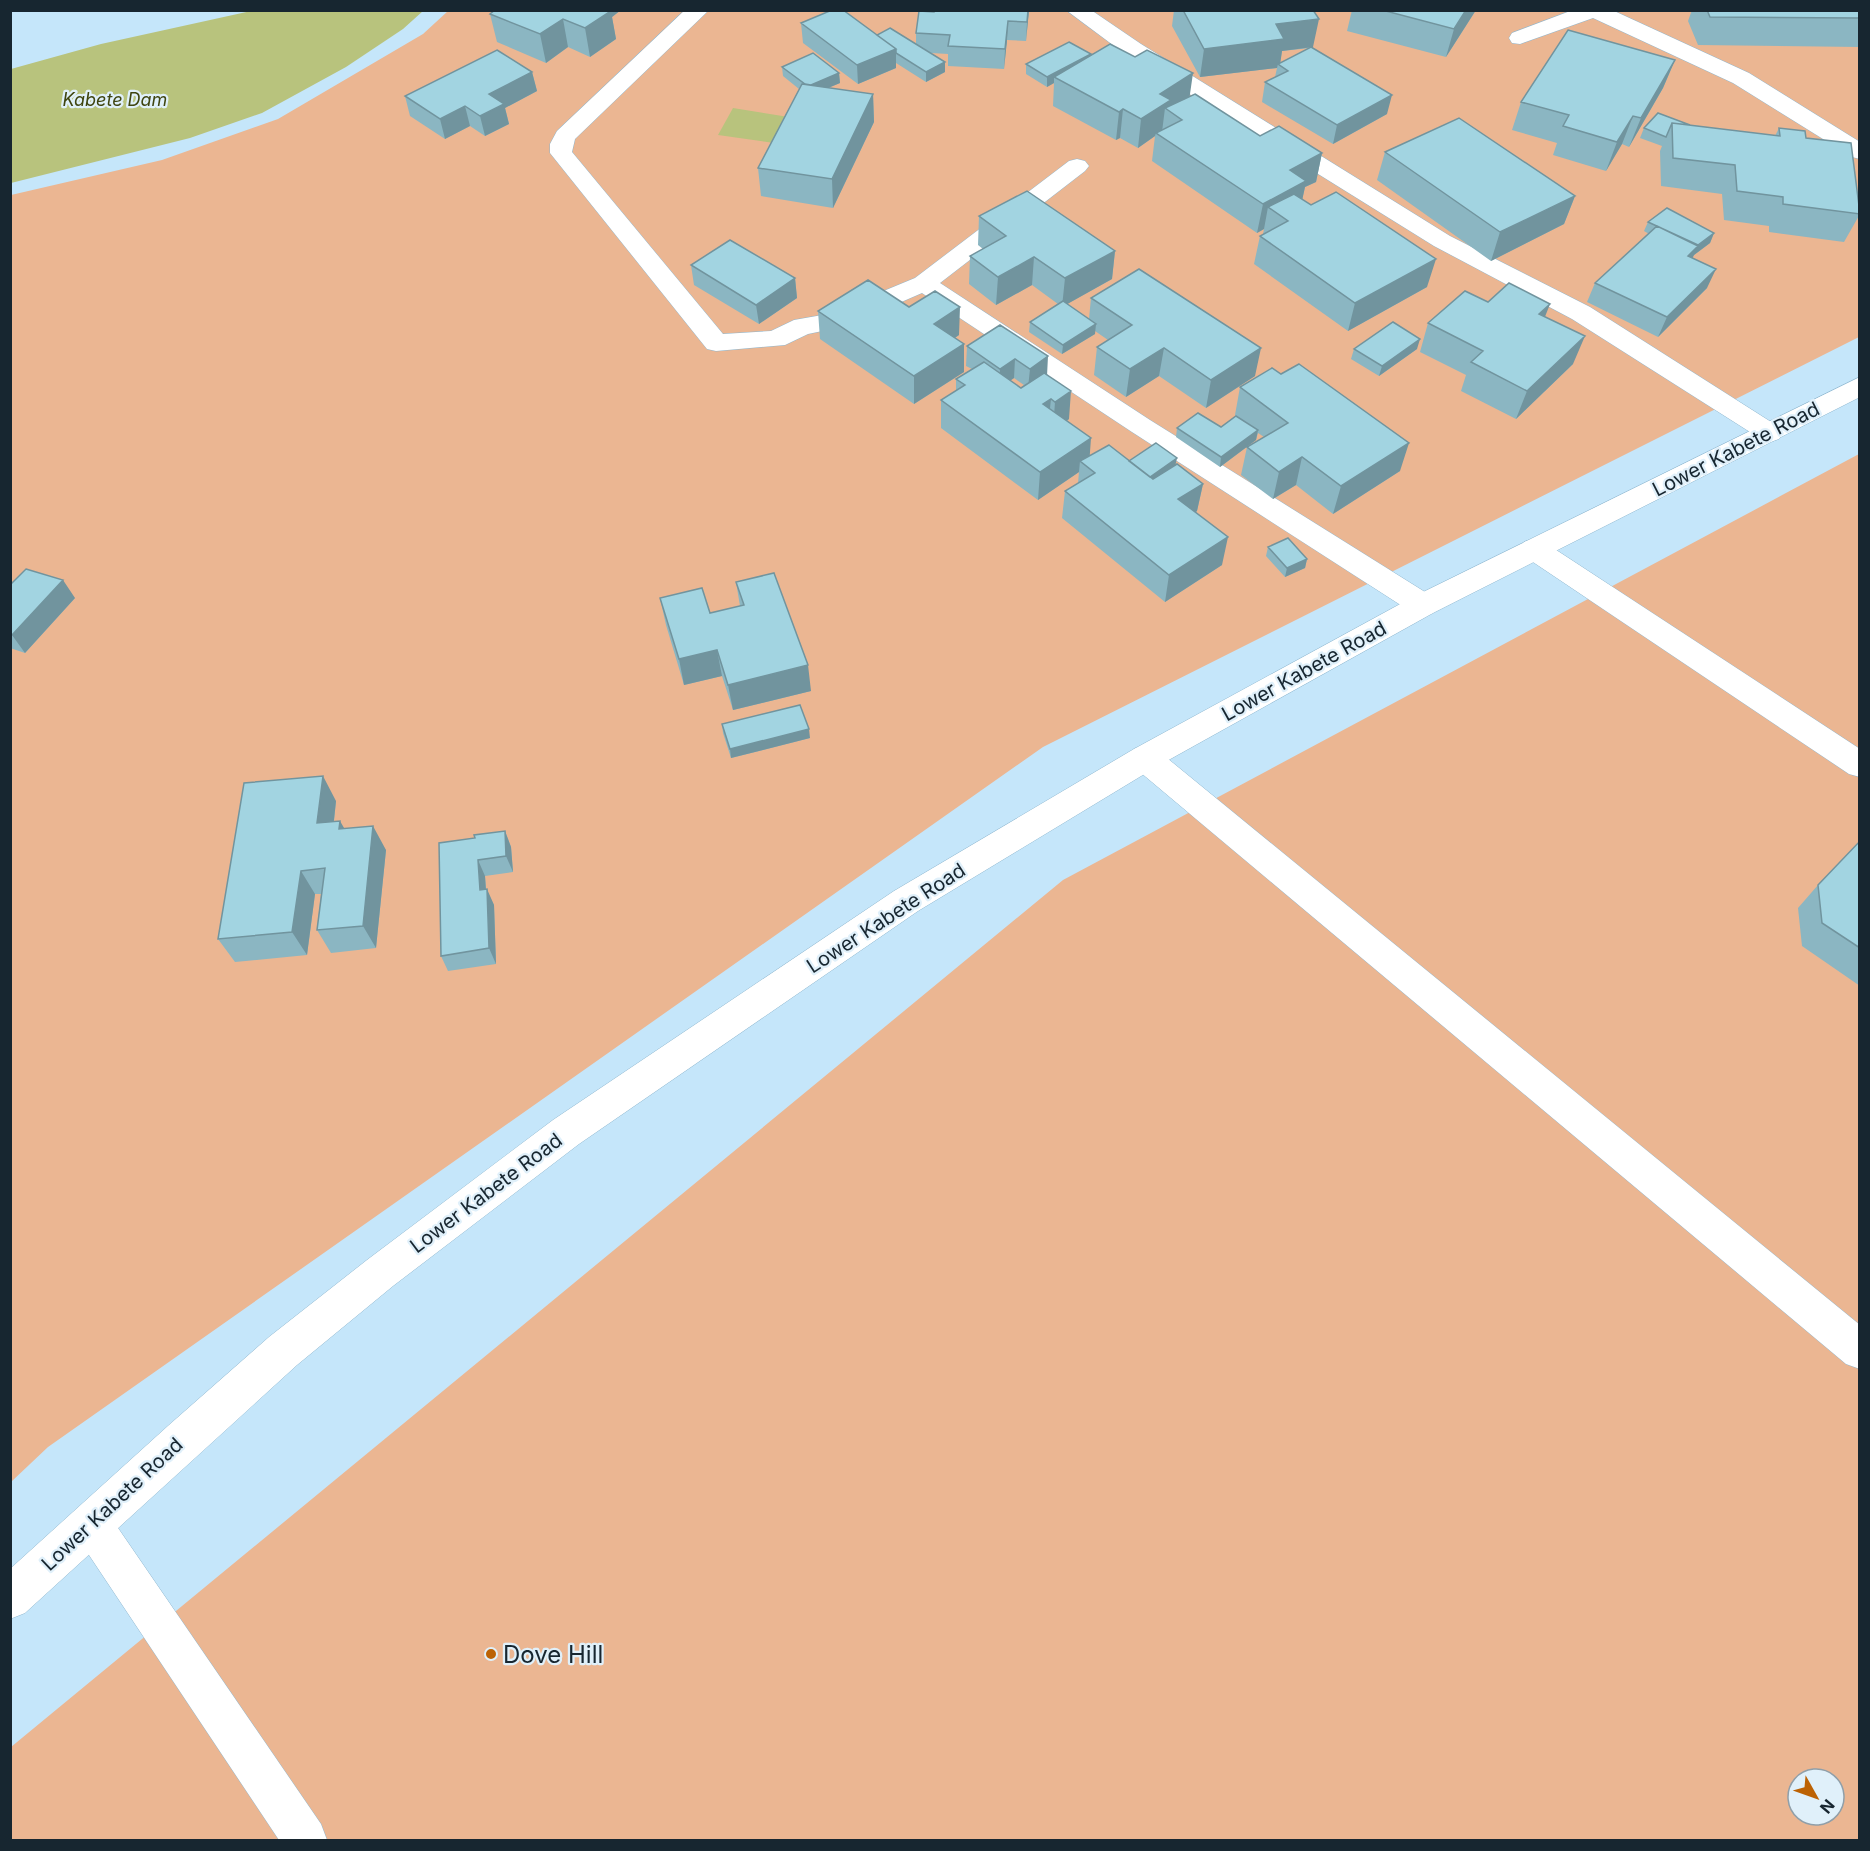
<svg xmlns="http://www.w3.org/2000/svg" width="1870" height="1851" font-family="Inter,sans-serif">
  <style>
    .green { fill: #ebb692; fill-rule: evenodd }
    .water { fill: #b8c37d }
    .lines { fill: none; stroke-linecap: round; stroke-linejoin: round }
    .minor-casing { stroke: #8fb7cf; stroke-width: 1 }
    .major-casing { stroke: #8fb7cf; stroke-width: 1 }
    .minor { fill: #fff; fill-rule: evenodd }
    .major { fill: #fff; fill-rule: evenodd }
    .wall { fill: #8bb6c2; fill-rule: evenodd }
    .shaded-wall { fill: #71949e }
    .building { fill: #a2d4e1; stroke: #71949e; stroke-width: 1.5 }
    .poi-dot { fill: #bc6204; stroke: #e0f0fa; stroke-width: 2 }
    .labels { text-anchor: middle; dominant-baseline: central; stroke-width: 4.5; stroke-linejoin: round; paint-order: stroke }
    .far-water-label { font-size: 18px; font-style: italic; fill: #3f4510; stroke: #e0f0fa }
    .street-label { font-size: 20px; fill: #172630; stroke: #e0f0fa }
    .near-poi-label { font-size: 24px; fill: #172630; stroke: #e0f0fa; text-anchor: start }
  </style>
  <rect width="100%" height="100%" fill="#c5e6fa"/>
  <path class="green" d="M448 11H1859V337L1043 747 48 1447 11 1482V195L162 160 278 119 423 34Z
    M1859 454V1840H11V1747L1063 880ZM1798 1779H1834V1815H1798Z"/>
  <path class="water" d="M251 11H423L403 29 346 67 262 113 190 138 11 183V69L101 44Z
    M733 108 795 118 781 144 718 135Z"/>
  <g class="lines">
    <g class="minor-casing">
      <path id="minor" d="M685 10 708 11 575 139 572 152 723 334 771 331 794 320 828 314 915 278 1069 161 1077 159 1085 161 1089 166 1085 171 940 283 1150 420 1433 597 1437 605 1433 613 1423 616 1413 613 1132 432 922 293 846 326 808 334 785 345 716 351 707 349 550 153V144L557 131Z
        M1066 10H1091L1141 44 1450 236 1590 307 1779 427 1783 433 1779 439 1770 442 1761 439 1572 319 1434 246 1125 54Z
        M1573 10H1612L1749 73 1860 142V159L1852 157 1733 83 1593 18 1520 44 1512 43 1509 38 1512 33Z
        M1534 539 1544 542 1860 749V777L1849 774 1524 556 1520 549 1524 542Z
        M1145 746 1156 749 1860 1325V1369L1846 1364 1134 767 1130 758 1134 749Z
        M91 1503 105 1509 321 1824 327 1840H279L77 1537 71 1523 77 1509Z"/>
    </g>
    <g class="major-casing">
      <path id="major" d="M1860 377V397L1433 613 1156 767 918 911 579 1144 393 1286 297 1365 25 1613 10 1619V1569L169 1425 269 1337 367 1260 553 1120 894 891 1134 749 1413 597Z"/>
    </g>
    <use href="#minor" class="minor"/>
    <use href="#major" class="major"/>
  </g>
  <path class="wall" d="M495 10H621L612 17 616 39 590 57 568 47 546 63 497 42 490 14Z
    M1029 10 1026 41 1007 40 1004 69 948 66V54L931 53 945 72 926 82 896 63V68L858 84 803 43 801 23 877 35 916 44V33L934 12Z
    M1174 10H1313V47L1311 48 1387 114 1333 144 1262 102 1265 82 1275 77 1277 68 1200 77 1172 26ZM1310 48 1280 63 1282 51Z
    M1352 10H1476L1446 57 1347 31Z
    M1692 10H1860V47L1698 45 1688 21Z
    M1091 54 1190 96 1260 136 1322 153 1316 182 1305 187 1302 200 1427 287 1348 331 1254 264 1260 236 1263 234 1264 229 1257 233 1152 161 1155 136 1138 148 1120 138 1116 140 1053 106 1054 83 1047 87 1026 74V64Z
    M1675 60 1663 88 1629 147 1622 144 1606 171 1553 155 1557 143 1512 130 1521 102Z
    M782 67 839 73 840 83 828 88 873 94 874 122 833 208 761 196 758 168 799 89 783 76Z
    M532 72 537 91 505 108 509 124 485 136 470 126 445 139 410 116 405 96Z
    M1658 113 1690 125 1775 136 1779 128 1860 211V214L1844 242 1769 232V226L1724 220 1722 194 1661 186 1660 151 1662 146 1640 138 1644 128Z
    M1385 152 1575 196 1564 224 1491 261 1377 180Z
    M979 216 1115 251 1112 279 1067 304 1089 319 1091 298 1255 376 1206 408 1159 376 1126 397 1094 375 1097 347 1108 340 1095 331V334L1062 354 1029 332 1030 322 1058 304 1032 285 996 305 969 284 970 256 983 249 978 245Z
    M1648 222 1714 233 1710 243 1694 255 1692 258 1707 288 1658 337 1587 302 1595 283 1649 234 1644 231Z
    M691 265 795 278 797 298 759 324 694 285Z
    M1488 302 1545 317 1573 364 1516 419 1461 391 1466 375 1420 352 1428 323Z
    M909 307 959 335 955 338 964 344V372L914 404 820 339 818 311Z
    M1000 325 1047 374 1069 419 1067 421 1090 456 1175 465 1203 484 1197 511 1196 512 1222 565 1165 602 1062 518 1065 491 1078 483 1079 472 1038 500 941 428V400L956 391V379L972 369 966 366 967 346ZM1014 378 1024 385 1021 388 1010 381Z
    M1354 349H1417L1379 376 1351 359Z
    M1240 387 1400 471 1333 514 1296 485 1273 499 1241 475 1247 447 1264 437 1258 433 1256 440 1220 467 1176 437 1177 428 1221 427 1236 416 1235 415Z
    M1268 547 1307 559 1305 568 1285 577 1266 556Z
    M736 582 811 691 733 710 722 676 684 685 666 625 660 598 710 613 740 606Z
    M10 585 75 598 25 653 10 648Z
    M722 724 810 738 731 758 723 733Z
    M336 801 334 821 345 829 386 850 376 948 331 953 317 930 321 894H315L307 955 235 962 218 939Z
    M505 831 511 847 513 872 485 876 486 889 494 905 496 964 448 971 441 956 475 838Z
    M1860 841V986L1802 946 1798 908 1818 885Z"/>
  <path class="shaded-wall" d="M590 10H621L612 17 616 39 590 57 585 28Z
    M1028 10H1029L1026 41 1027 22Z
    M1466 10H1476L1446 57 1454 29Z
    M563 19 568 47 546 63 540 34Z
    M1319 19 1313 47 1282 51 1280 65 1278 64 1277 68 1200 77 1204 49 1276 24Z
    M1008 21 1007 40 1004 69 1005 49Z
    M896 49V68L858 84 857 65Z
    M1091 54 1090 64 1054 77V83L1047 87V77Z
    M1675 60 1663 88 1629 147 1641 118Z
    M945 62V72L926 82V72Z
    M532 72 537 91 505 108 509 124 485 136 480 116 489 94Z
    M839 73 840 83 809 96 808 86Z
    M1193 73 1189 101 1165 108 1162 132 1156 133 1155 136 1138 148 1141 119 1160 94Z
    M873 94 874 122 833 208 832 179Z
    M1392 95 1387 114 1333 144 1337 125Z
    M465 106 470 126 445 139 440 119Z
    M1123 109 1120 138 1116 140 1119 112Z
    M1633 116 1622 144 1606 171 1617 142Z
    M1322 153 1316 182 1305 187 1300 210 1268 207 1264 229 1257 233 1263 204 1290 170Z
    M1575 196 1564 224 1491 261 1500 232Z
    M1714 233 1710 243 1694 255 1689 265 1688 256 1696 247Z
    M1115 251 1112 279 1062 307 1065 278Z
    M1034 257 1032 285 996 305 998 277Z
    M1436 259 1427 287 1348 331 1355 303Z
    M1716 269 1707 288 1658 337 1667 317Z
    M795 278 797 298 759 324 756 305Z
    M1550 304 1539 332V314Z
    M960 307 959 335 934 352V324Z
    M1096 324 1095 334 1062 354 1063 345Z
    M1585 336 1573 364 1516 419 1527 391Z
    M1420 339 1417 349 1379 376 1382 366Z
    M964 344V372L914 404V376Z
    M1164 348 1159 376 1126 397 1130 369Z
    M1261 348 1255 376 1206 408 1211 380Z
    M1048 356 1047 376 1028 388 1030 369Z
    M1015 359 1014 378 999 388 1000 369Z
    M1071 391 1069 419 1053 430 1055 402Z
    M1051 399 1048 427 1043 404Z
    M1258 430 1256 440 1220 467 1221 457Z
    M1091 438 1089 466 1080 461 1079 472 1038 500 1040 472Z
    M1409 443 1400 471 1333 514 1341 486Z
    M1302 457 1296 485 1273 499 1279 472Z
    M1177 458 1175 467 1143 490 1144 481Z
    M1203 484 1197 511 1173 526 1178 499Z
    M1228 537 1222 565 1165 602 1169 575Z
    M1307 559 1305 568 1285 577 1287 568Z
    M63 580 75 598 25 653 12 635Z
    M717 650 722 676 684 685 679 659Z
    M808 665 811 691 733 710 728 685Z
    M809 729 810 738 731 758 730 749Z
    M323 776 336 801 331 847 317 823Z
    M340 821 354 845 339 829Z
    M373 826 386 850 376 948 363 926Z
    M505 831 511 847 513 872 506 856Z
    M478 860 485 876 487 906 480 890Z
    M301 871 315 894 307 955 292 932Z
    M487 889 494 905 496 964 489 948Z"/>
  <path class="building" d="M495 10H610L611 11 585 28 563 19 540 34 490 14Z
    M832 10H843L896 49 857 65 801 23Z
    M934 10H1028L1027 22 1008 21 1005 49 948 46 950 35 916 33 919 11 934 12Z
    M1183 10H1313L1319 19 1276 24 1284 39 1204 49Z
    M1382 10H1466L1454 29Z
    M1707 10H1860V18L1710 17Z
    M890 28 945 62 926 72 896 53V49L877 35Z
    M1568 30 1675 60 1641 118 1633 116 1617 142 1563 126 1569 115 1521 102Z
    M1069 42 1091 54 1047 77 1026 64Z
    M1110 44 1135 57 1147 50 1193 73 1160 94 1171 100 1141 119 1123 109 1119 112 1054 77Z
    M1311 47 1392 95 1337 125 1265 82 1288 71 1278 64Z
    M497 50 532 72 489 94 504 104 480 116 465 106 440 119 405 96Z
    M813 53 839 73 811 85 805 84 782 67Z
    M802 84 873 94 832 179 758 168Z
    M1195 94 1260 136 1279 126 1322 153 1290 170 1306 181 1263 204 1156 133 1182 120 1165 108Z
    M1658 113 1690 125 1672 123 1666 137 1644 128Z
    M1459 118 1575 196 1500 232 1385 152Z
    M1672 123 1780 136 1779 128 1805 131 1806 138 1851 143 1860 214 1783 204V197L1737 191 1735 165 1673 158Z
    M1027 191 1115 251 1065 278 1034 257 998 277 970 256 1006 236 979 216Z
    M1336 192 1436 259 1355 303 1260 236 1288 221 1268 207 1294 194 1311 205Z
    M1667 208 1714 233 1698 245 1648 222Z
    M1657 226 1698 246 1688 256 1716 269 1667 317 1595 283Z
    M730 240 795 278 756 305 691 265Z
    M1139 269 1261 348 1211 380 1164 348 1130 369 1097 347 1132 325 1091 298Z
    M868 280 909 307 935 291 960 307 934 324 964 344 914 376 818 311Z
    M1509 283 1550 304 1539 314 1585 336 1527 391 1471 362 1483 351 1428 323 1465 291 1488 302Z
    M1063 301 1096 324 1063 345 1030 322Z
    M1393 322 1420 339 1382 366 1354 349Z
    M1000 325 1048 356 1030 369 1015 359 1000 369 967 346Z
    M984 362 1021 388 1044 373 1071 391 1055 402 1051 399 1043 404 1091 438 1040 472 941 400 965 385 956 379Z
    M1299 364 1409 443 1341 486 1302 457 1279 472 1247 447 1288 423 1240 387 1272 368 1281 374Z
    M1198 413 1221 427 1236 416 1258 430 1221 457 1177 428Z
    M1156 443 1177 458 1150 477 1129 461Z
    M1109 445 1153 479 1177 464 1203 484 1178 499 1228 537 1169 575 1065 491 1095 473 1080 461Z
    M1288 538 1307 559 1287 568 1268 547Z
    M26 569 63 580 12 635H10V585Z
    M774 573 808 665 728 685 717 650 679 659 660 598 702 588 710 613 744 605 736 582Z
    M800 705 809 729 730 749 722 724Z
    M323 776 317 823 340 821 339 829 373 826 363 926 317 930 325 868 301 871 292 932 218 939 244 783Z
    M505 831 506 856 478 860 480 890 487 889 489 948 441 956 439 843 475 838 474 835Z
    M1860 841V948L1822 923 1818 885Z"/>
  <circle class="poi-dot" cx="491" cy="1654" r="6"/>
  <g class="labels">
    <g class="far-water-label">
      <text x="115" y="99">Kabete Dam</text>
    </g>
    <g class="street-label">
      <text transform="translate(1736 449) rotate(-27)">Lower Kabete Road</text>
      <text transform="translate(1304 671) rotate(-29)">Lower Kabete Road</text>
      <text transform="translate(886 918) rotate(-33)">Lower Kabete Road</text>
      <text transform="translate(486 1193) rotate(-37)">Lower Kabete Road</text>
      <text transform="translate(112 1504) rotate(-43)">Lower Kabete Road</text>
    </g>
    <g class="near-poi-label">
      <text x="503" y="1654">Dove Hill</text>
    </g>
  </g>
  <rect width="1870" height="1851" fill="none" stroke="#172630" stroke-width="24"/>
  <g transform="translate(1816 1797) rotate(130)"><circle r="28" fill="#e0f0fa" stroke="#909fa9" stroke-width="1.5"/>
  <path d="M0-4.5L10 22L0 15L-10 22Z" fill="#bc6204"/>
  <text y="-9" font-size="16" font-weight="bold" text-anchor="middle" fill="#172630">N</text>
  </g>
</svg>
